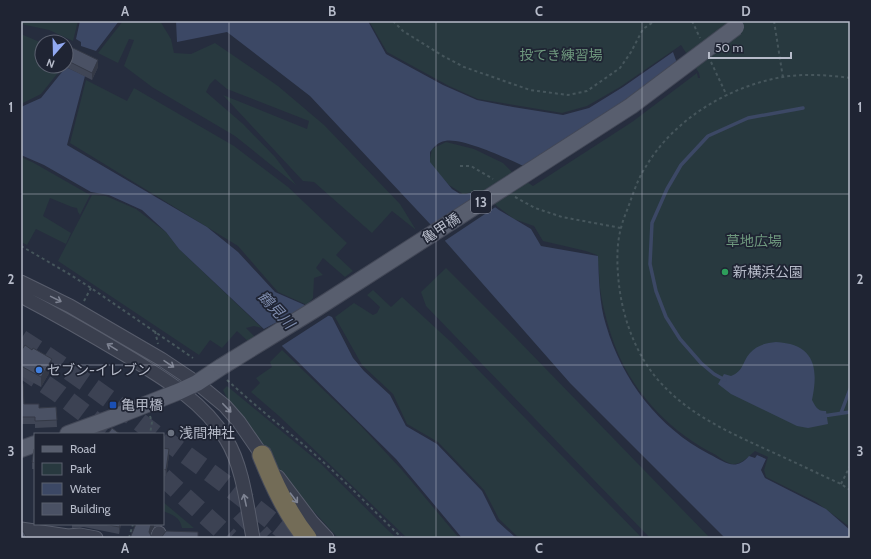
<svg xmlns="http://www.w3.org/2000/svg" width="871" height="559" font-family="Cabin,'Noto Sans JP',sans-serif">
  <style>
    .green { fill: #28393f }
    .water { fill: #3c4865 }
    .pier { fill: #262d3e }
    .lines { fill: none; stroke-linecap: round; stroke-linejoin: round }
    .stream { stroke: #3c4865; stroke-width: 3.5 }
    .highway-tunnel { stroke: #3c4253; stroke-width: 19; stroke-dasharray: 19 10; stroke-linecap: butt }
    .minor-casing { stroke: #585d6c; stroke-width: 15 }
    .major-casing { stroke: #434857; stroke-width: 18 }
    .highway-casing { stroke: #454a59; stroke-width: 21 }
    .path { stroke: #46565c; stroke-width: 2; stroke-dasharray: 3 3; stroke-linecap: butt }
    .minor { stroke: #3a3f4e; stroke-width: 13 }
    .major { stroke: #585e6e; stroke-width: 16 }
    .highway { stroke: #736c57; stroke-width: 19 }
    .major-bridge-casing { stroke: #434857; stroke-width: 18; stroke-linecap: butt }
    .major-bridge { stroke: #585e6e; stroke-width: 16 }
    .wall { fill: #404656 }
    .shaded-wall { fill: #343946 }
    .building { fill: #4a5164; stroke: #343946 }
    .oneway { stroke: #7e8392 }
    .grid { fill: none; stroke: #b6bbc9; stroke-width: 1; stroke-opacity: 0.55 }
    .leisure-dot { fill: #2e9e5b; stroke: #1f2433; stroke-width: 1.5 }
    .shop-dot { fill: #3f7fe0; stroke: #1f2433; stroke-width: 1.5 }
    .transit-dot { fill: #1a4fb4; stroke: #1f2433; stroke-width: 1.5 }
    .worship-dot { fill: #6b7280; stroke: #1f2433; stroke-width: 1.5 }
    .labels { text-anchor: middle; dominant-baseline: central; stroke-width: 3.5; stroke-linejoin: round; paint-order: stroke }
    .shield { fill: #1f2433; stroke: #898e9c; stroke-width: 1 }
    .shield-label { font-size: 13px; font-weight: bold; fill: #b6bbc9 }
    .park-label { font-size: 14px; fill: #6e987e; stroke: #1f2433 }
    .street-label { font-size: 14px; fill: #b6bbc9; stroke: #1f2433 }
    .poi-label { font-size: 14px; fill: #b6bbc9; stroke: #1f2433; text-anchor: start }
    .water-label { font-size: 15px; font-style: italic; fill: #7f8dae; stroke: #1f2433 }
    .neatline { fill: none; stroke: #b6bbc9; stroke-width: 1.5 }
    .grid-label { font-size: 13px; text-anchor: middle; font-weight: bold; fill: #b6bbc9 }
  </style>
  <rect width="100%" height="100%" fill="#262d3e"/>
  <path class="green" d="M23 21H78L73 41 49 30 21 24Z
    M123 21H160L171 39 174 53 191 54 215 43 278 86 324 125 400 204 416 230 392 211 372 233 314 182 303 181 223 95 307 129 309 121 227 89 215 79 210 84 206 92 243 124 275 157 296 185 235 136 152 87 124 66 134 40 129 39 118 63 98 53Z
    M369 21H850V527L816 502 766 477 764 470 768 457 755 451C749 456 741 465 732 464 727 463 720 458 716 455 673 434 635 395 617 351 609 331 603 309 600 288 599 277 599 266 597 255L586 251 543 241 534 226 514 219 477 191 463 194 449 185 429 163 432 149 446 142 474 149 503 163 513 173 533 186 632 122 697 73 698 78H700L699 73 681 45 620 87 587 106 562 113 478 99 449 86 387 52Z
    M21 34 42 43V66H62L61 69 41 94 21 104Z
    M86 80 127 101 134 88 234 146 288 187 347 243 336 255 353 271 345 277 323 258 316 268 323 275 314 278 313 298 307 305 278 292 238 246 70 143Z
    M21 157 34 163 90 195 80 215 78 212 77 208 72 207 50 198 43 216 71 233 66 244 36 229 27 245 21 242Z
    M92 195 106 196 136 209 166 232 179 249 262 328 254 326 246 328 258 340 252 345 237 331 222 348 210 340 199 355 58 261Z
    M446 268 513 335 710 538H650L426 306 421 292Z
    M373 290 391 307 402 297 452 343 642 538H519L499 519 484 490 438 442 407 424 393 394 362 365 335 317 354 303 373 315 377 313 380 307 367 295Z
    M282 350 361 426 402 470 459 538H407L279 416 251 392 260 383 256 378 272 367 270 362Z
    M227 386 320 463 396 538H338L297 493 281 471 268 456 233 410 223 390Z
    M163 502 194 528H182C180 517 173 515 163 511Z"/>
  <path class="water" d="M80 21H119L96 51 81 46V42L76 39Z
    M176 21H369V23L386 54 443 85 477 100 513 107 563 115 589 108 623 87 673 52 677 63 631 97 524 166C508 159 461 137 445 141 438 142 434 147 430 152V162L452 189 460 194H466L474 192 499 210 531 229 541 246 598 256C599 279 599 303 606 325 622 380 659 428 709 454 725 462 735 472 749 456L755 458 757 455 766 459 761 470 765 478 826 509 850 530V538H725L570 383 431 225 310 96 227 32 177 42Z
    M66 67 85 76 67 145 207 227 238 252 275 292 332 317 353 358 364 371 390 395 406 426 437 444 482 491 497 521 516 538H462L396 459 283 347 179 249 166 232 142 210 109 195 91 192 44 165 21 155V107L41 98Z
    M776 342C814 344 819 367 812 400 815 406 818 412 826 411L828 424 808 428 797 426 731 394 718 384 724 374 731 376C744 371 742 362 750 353 757 345 766 343 776 342Z"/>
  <path class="pier" d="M481 194 497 206 443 242 430 227Z
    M309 305 331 314 280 347 262 330Z"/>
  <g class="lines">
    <path class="stream" d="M725 380 714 374 701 363 680 339 666 317 656 291 650 264 652 223 667 189 681 165 708 136 748 118 803 108
      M841 413 850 389
      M823 416 850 412"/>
    <path class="highway-tunnel" d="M21 339C68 369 112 400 155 434
      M21 368 58 393 112 434
      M163 438 224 483 293 538
      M163 477 230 538
      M240 512 265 538"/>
    <g class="minor-casing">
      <path id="minor" d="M21 282 70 306 161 359 197 383 225 406 239 422 266 461
        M21 296C57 315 92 335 127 356 163 378 203 401 226 439 243 466 247 507 253 538
        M278 477 312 522 327 538
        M21 529 68 536 80 535 96 538
        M157 538 159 533"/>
    </g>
    <g class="major-casing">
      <path id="major" d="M68 434 112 418 180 391 197 383 221 367
        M21 449 35 444"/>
    </g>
    <g class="highway-casing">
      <path id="highway" d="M262 455C274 485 287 513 307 538"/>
    </g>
    <path class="path" d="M393 21 403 31 443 56 464 67 530 90 568 95 587 91 620 68 631 52 643 29 655 21
      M692 21 700 38
      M774 21 783 78
      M711 62 727 96
      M850 78C830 75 809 74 789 76 732 84 674 118 645 168 638 179 634 191 630 202 627 211 623 219 621 228 616 246 617 267 619 285 623 319 636 355 659 381 689 415 730 433 770 451 794 462 817 473 841 484L850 490
      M460 166H471L493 179
      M515 197 535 208 562 217 621 228
      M21 246 66 272 91 288 193 358
      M84 301 91 288
      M155 331 158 344
      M227 380C252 403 278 424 304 445 338 474 370 507 402 538
      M150 416 152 422 150 434
      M841 484 850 466
      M129 538 133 524"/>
    <use href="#minor" class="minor"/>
    <use href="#major" class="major"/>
    <use href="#highway" class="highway"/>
    <g class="major-bridge-casing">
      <path id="major-bridge" d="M221 367 317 308 631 106 736 27"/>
    </g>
    <use href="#major-bridge" class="major-bridge"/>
  </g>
  <path class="wall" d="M66 51 98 67 92 80 64 66H66Z
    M21 351 52 368 41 387 21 376Z
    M21 384 24 404 39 408 56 407 57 427 35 428V424H21Z
    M163 448 169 455 166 476H163Z
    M35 449V469H32V462Z
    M72 524H121L119 534 84 527 72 528Z
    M136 524H163L162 526 154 527 152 530 150 535 151 536Z"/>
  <path class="shaded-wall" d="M98 60V67L92 80V73Z
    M52 359V368L41 387V377Z
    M169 449V455L166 476V470Z
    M120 524H121L119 534V527Z
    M151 524H154V527L152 530 149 538V532Z"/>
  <path class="building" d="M69 46 98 60 92 73 66 60V51Z
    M25 345 32 350 33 348 52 359 41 377 21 366V351Z
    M21 384H23L24 404H39V408L56 407 57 420 35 421V417H21Z
    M112 428 120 434H108Z
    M163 448 169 449 166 470 163 469Z
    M34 449H35V463L32 462Z
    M104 524H120L119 527Z
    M136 524H151L149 532 151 536 153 538H130Z
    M23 531 27 538H21V532Z
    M166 531 198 532V538H161Z"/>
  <defs><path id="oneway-shaft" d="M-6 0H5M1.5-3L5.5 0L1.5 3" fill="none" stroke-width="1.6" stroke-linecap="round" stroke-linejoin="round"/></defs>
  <g class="oneway">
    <use href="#oneway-shaft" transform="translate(56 299) rotate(26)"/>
    <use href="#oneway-shaft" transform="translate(112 347) rotate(-148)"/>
    <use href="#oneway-shaft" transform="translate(169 364) rotate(34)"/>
    <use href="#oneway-shaft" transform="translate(227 408) rotate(46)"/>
    <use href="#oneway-shaft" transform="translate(294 498) rotate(53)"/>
    <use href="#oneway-shaft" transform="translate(245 500) rotate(-102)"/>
  </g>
  <path class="grid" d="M229 21V538M436 21V538M642 21V538M21 194H850M21 365H850"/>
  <circle class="leisure-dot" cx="725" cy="272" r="4"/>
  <circle class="shop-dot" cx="39" cy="370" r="4"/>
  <rect class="transit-dot" x="109" y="401" width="8" height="8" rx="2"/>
  <circle class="worship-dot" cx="171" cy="433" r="4"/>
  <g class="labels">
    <rect class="shield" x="471" y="191" width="20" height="22" rx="3"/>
    <g class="shield-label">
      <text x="481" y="202">13</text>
    </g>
    <g class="park-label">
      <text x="561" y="55">投てき練習場</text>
      <text x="754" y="241">草地広場</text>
    </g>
    <g class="street-label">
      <text transform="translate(441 228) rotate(-33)">亀甲橋</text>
    </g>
    <g class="poi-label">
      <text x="733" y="272">新横浜公園</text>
      <text x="47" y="370">セブン-イレブン</text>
      <text x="121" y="405">亀甲橋</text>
      <text x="179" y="433">浅間神社</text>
    </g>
    <g class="water-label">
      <text transform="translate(276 310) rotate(47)">鶴見川</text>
    </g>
  </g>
  <rect width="871" height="559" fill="none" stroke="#1f2433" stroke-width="44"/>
  <rect x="34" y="433" width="130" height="92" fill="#1f2433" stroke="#5b606f"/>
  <rect x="42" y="446" width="20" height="6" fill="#585e6e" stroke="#5b606f"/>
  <text x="70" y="453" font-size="12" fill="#b6bbc9">Road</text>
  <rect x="42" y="463" width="20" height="12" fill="#28393f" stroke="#5b606f"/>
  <text x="70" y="473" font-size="12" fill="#b6bbc9">Park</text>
  <rect x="42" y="483" width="20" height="12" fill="#3c4865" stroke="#5b606f"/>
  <text x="70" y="493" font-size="12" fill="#b6bbc9">Water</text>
  <rect x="42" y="503" width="20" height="12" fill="#4a5164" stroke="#5b606f"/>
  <text x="70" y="513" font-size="12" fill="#b6bbc9">Building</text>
  <g transform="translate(54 54) rotate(200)"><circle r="19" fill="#1f2433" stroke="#5b606f"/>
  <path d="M0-3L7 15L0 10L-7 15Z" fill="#91a9f2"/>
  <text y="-6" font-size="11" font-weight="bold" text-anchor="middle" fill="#b6bbc9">N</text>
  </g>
  <path d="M709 52v6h82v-6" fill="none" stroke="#b6bbc9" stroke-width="2"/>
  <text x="715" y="52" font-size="12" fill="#b6bbc9" stroke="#1f2433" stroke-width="3" paint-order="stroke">50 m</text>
  <rect x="22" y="22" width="827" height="515" class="neatline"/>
  <g class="grid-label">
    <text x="125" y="16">A</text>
    <text x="332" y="16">B</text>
    <text x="539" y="16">C</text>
    <text x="746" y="16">D</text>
    <text x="11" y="112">1</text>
    <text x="860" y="112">1</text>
    <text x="11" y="284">2</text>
    <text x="860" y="284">2</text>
    <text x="11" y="456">3</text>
    <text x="860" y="456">3</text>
    <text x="125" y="553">A</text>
    <text x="332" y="553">B</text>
    <text x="539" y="553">C</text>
    <text x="746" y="553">D</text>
  </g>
</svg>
